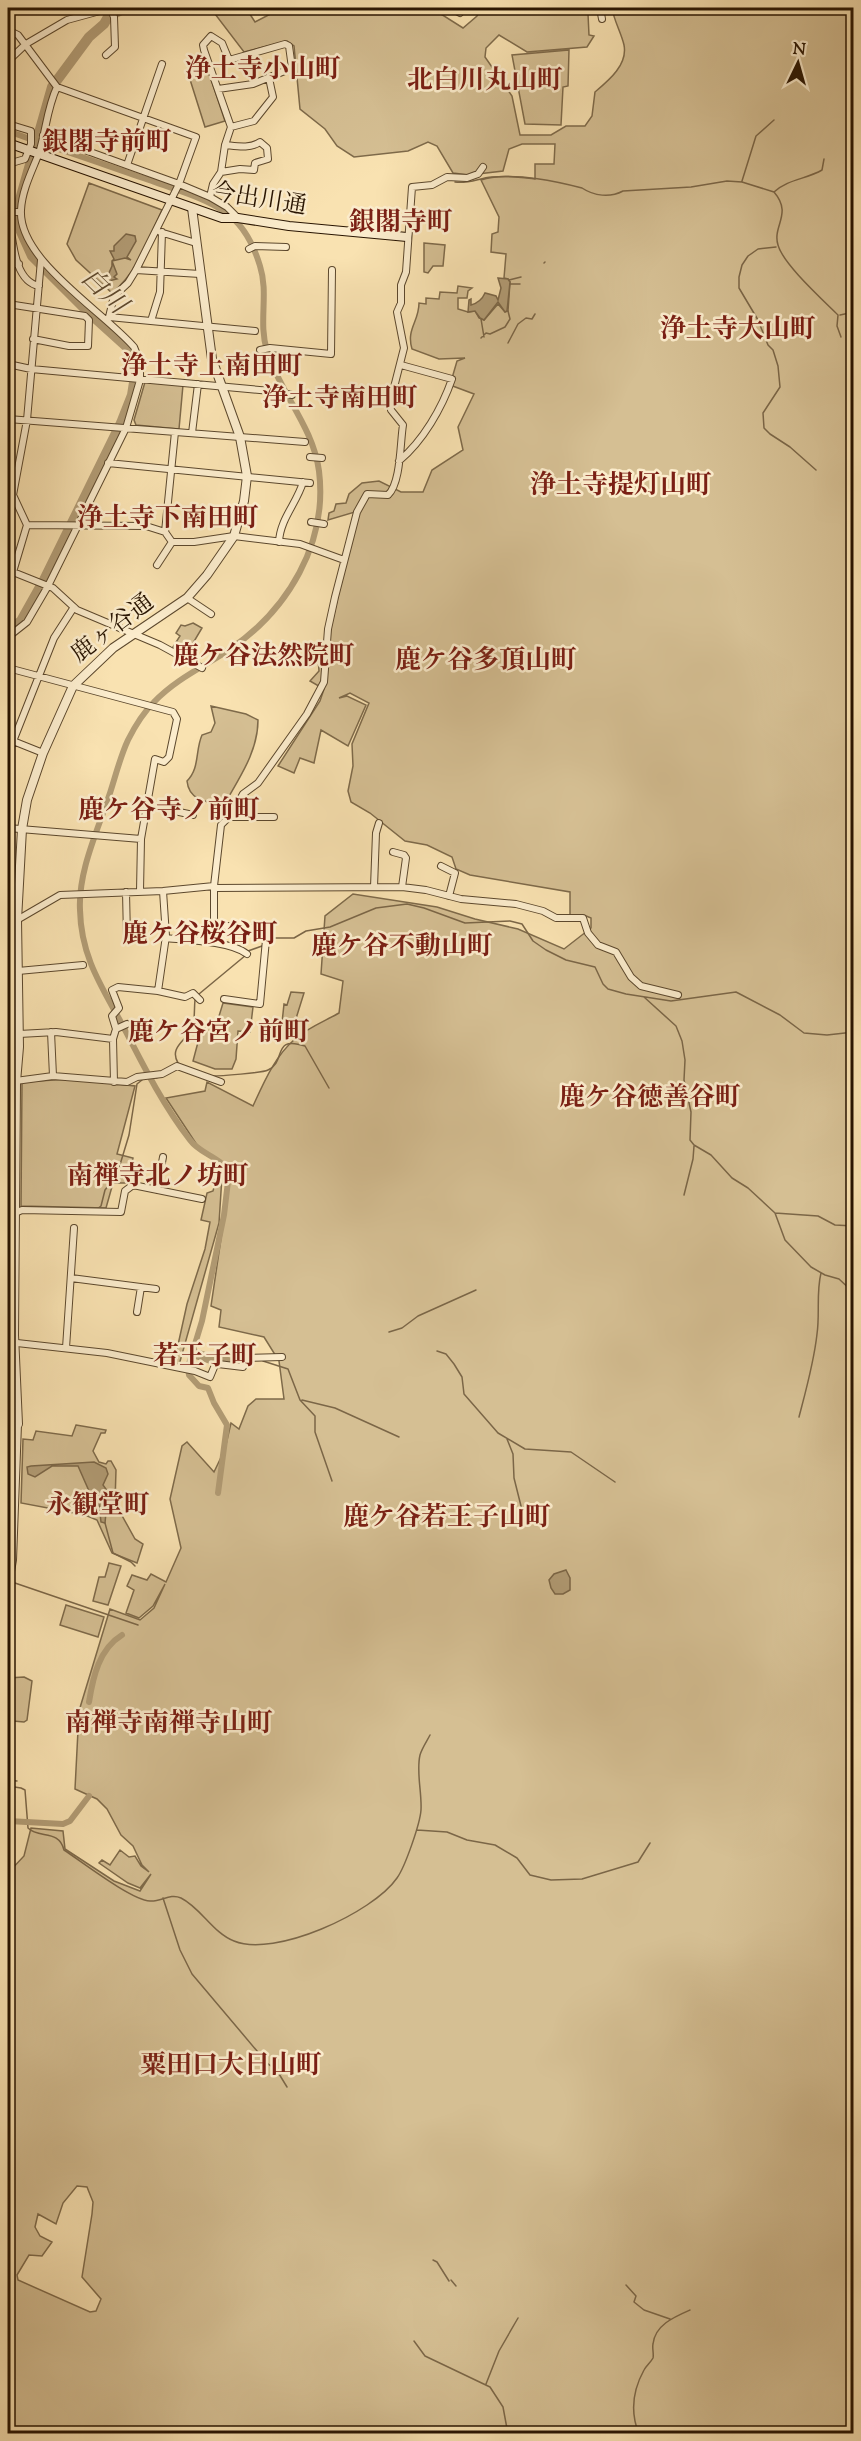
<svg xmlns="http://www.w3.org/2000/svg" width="861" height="2441" font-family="'Sorts Mill Goudy','Noto Serif JP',serif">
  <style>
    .green { fill: #d5bf93; stroke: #7e6a4a; stroke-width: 1.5; fill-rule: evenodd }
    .water { fill: #b29c75; stroke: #7b6647; stroke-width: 1.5 }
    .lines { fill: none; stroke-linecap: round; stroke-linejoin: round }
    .stream { stroke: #7b6647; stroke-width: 1.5 }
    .canal { stroke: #b29c75; stroke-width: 6 }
    .river { stroke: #b29c75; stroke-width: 10 }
    .minor-casing { stroke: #5c482d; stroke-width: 8 }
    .tertiary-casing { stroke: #5c482d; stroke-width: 10 }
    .secondary-casing { stroke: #281401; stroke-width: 10 }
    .minor { stroke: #fbeccc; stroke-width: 6 }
    .tertiary { stroke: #fbeccc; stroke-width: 8 }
    .secondary { stroke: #fbeccc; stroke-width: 8 }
    .labels { text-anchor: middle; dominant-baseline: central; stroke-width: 5; stroke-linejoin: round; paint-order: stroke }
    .street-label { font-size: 24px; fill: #281401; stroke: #fbeccc }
    .neighbourhood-label { font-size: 26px; font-weight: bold; fill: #7a1f14; stroke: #fbeccc }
    .water-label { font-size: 26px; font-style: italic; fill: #5f4a2f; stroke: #fbeccc }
  </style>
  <rect width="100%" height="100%" fill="#f9e2b1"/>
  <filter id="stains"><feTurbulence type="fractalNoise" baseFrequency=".00333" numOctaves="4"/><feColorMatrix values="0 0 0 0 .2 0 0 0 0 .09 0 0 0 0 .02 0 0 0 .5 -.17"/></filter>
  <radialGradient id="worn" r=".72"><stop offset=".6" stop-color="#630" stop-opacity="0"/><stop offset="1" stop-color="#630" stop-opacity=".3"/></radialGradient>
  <path class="green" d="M237 8H246L255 22 282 8H409L416 14H441L463 28 477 16 481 8H586L588 14 589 35 594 36 587 47 527 52 499 35 486 48 485 57 512 96 520 135H551L566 126H585L592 116 595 92C608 81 628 65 624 45 621 32 614 21 612 8H853V2433H8V1873L24 1856 31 1828 63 1831 65 1849 114 1881 140 1891 151 1874 140 1888 128 1883 99 1863 102 1860 110 1865 120 1850 129 1857 135 1856 141 1866 149 1872 142 1865 133 1846 121 1835 107 1809 97 1799 75 1789 79 1711 110 1609 140 1620 154 1608 165 1584 153 1606 139 1618 126 1613 134 1590 127 1586 132 1575 147 1580 151 1574 166 1582 181 1548 170 1499 182 1446 187 1442 214 1472 225 1449 231 1423 239 1429 248 1406 256 1399H284L279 1361 264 1337 219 1327 221 1310 211 1306 231 1171 197 1145 166 1098 205 1091 207 1082 253 1106C264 1082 275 1056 295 1039 307 1028 325 1021 339 1013L343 981 321 974 325 916 353 894 437 907 475 919 518 929 564 949 591 928V918L584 915 570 916V892L470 875 456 869 452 857 427 845 405 841 370 813 351 802 348 791 353 766 352 744 369 703 350 693 339 698 347 696 366 705 348 746 321 730 314 763 300 758 294 773 278 766 320 701 324 689 310 681 319 671 318 658 330 631 358 511 328 520 329 513 334 511 336 504 346 503 349 494 362 483 379 481 401 492H423L432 470 463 450 458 427 474 394 450 385 457 361 465 358 439 359 412 349C406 329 419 322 419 303L426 304V298L439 299 440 292 457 293 458 286 472 288 468 291 467 298H458V309L468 312 475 311 479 318 484 320 498 304 505 312 508 311 510 282 508 279 504 278 506 254 491 252 492 234 498 232 499 217 481 180C498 174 518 177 535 179V164H554L555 144H522L509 149 503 171 469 175 453 173 437 146 428 142 408 151 354 157 337 146 325 129 300 109 294 46 287 41 244 52 215 14ZM77 2186 87 2187 93 2202 92 2214 82 2277 101 2299 96 2311 90 2312 18 2280 17 2275 29 2255 42 2256 52 2242 40 2236 35 2227 38 2214 56 2224 63 2203Z
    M569 50 568 86 563 87 561 125 525 124 512 55Z
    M206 64 225 121 205 127 187 70Z
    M89 183 162 210C148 240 138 272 112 293L76 260 67 244Z
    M424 243 445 245 443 266H433L428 273 424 272Z
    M145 382 183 385 179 429 136 425 134 420Z
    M193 623 202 628 186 655 173 647 180 636 176 633 181 625 185 626Z
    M211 706 246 714 258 720C258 752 239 778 224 805 207 802 189 801 187 781 200 768 195 751 202 735L211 732 215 723Z
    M291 992 304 993 294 1025 282 1023 284 1004 287 1005Z
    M223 1003 253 1007 250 1032 238 1031 236 1059 232 1069H215L193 1061 202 1027 216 1026Z
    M70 1079 135 1086 117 1154 133 1158 127 1183H113L106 1208 21 1206 22 1082Z
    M215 1167 222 1176 219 1223 179 1365 174 1363 187 1304 205 1249 210 1222 201 1220 207 1193 213 1191 216 1180 212 1178Z
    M76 1425 106 1430 105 1433H101L93 1451 99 1462 106 1464 108 1461H111L116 1470 115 1503 135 1539 143 1544 137 1563 112 1553 97 1520 85 1515 21 1503 23 1439 33 1440 36 1431 72 1436Z
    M109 1563 121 1566 108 1605 93 1601 99 1577H105Z
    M66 1605 104 1617 98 1637 60 1625Z
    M24 1677 32 1681 27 1720 24 1722 13 1721 8 1716V1678Z"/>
  <path class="water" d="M126 234 135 236 136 241 127 257 131 260 125 258 112 261 117 274 114 277 117 279 105 282 112 266V261L114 259 110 251H114V246Z
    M498 278 508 279 510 282 507 311 505 312 498 302 484 320 480 318 475 311 468 312 469 300 471 299V305C478 303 482 300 485 293L496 296 498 300 501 288Z
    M94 1462 106 1468 108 1474 103 1485 108 1492 105 1523 101 1522 99 1505 93 1500 78 1466H52L35 1477 28 1474 27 1467 31 1466Z
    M566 1570 570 1578V1590L563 1594H555L551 1588 549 1580 554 1574Z"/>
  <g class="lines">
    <path class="stream" d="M742 181 756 136 774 120
      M455 182C469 184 479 178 492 177 524 175 551 180 582 188 594 196 610 198 623 191L691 187 727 181 742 182 774 192C793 214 772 226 778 245 783 264 823 300 838 315L837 326 841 337
      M774 192C788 179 807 179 822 170L824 159
      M776 247 758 249 748 256 742 265 739 277V288L758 320 768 345 773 350 778 366 780 387 763 413 764 428 770 434 790 447 816 470
      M544 263 545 262
      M509 280 521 277
      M510 284H520
      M840 315 854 312
      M481 319 484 337
      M481 338 486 333 490 334 505 327 510 319 508 311
      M508 343 518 324 526 318 532 319 535 314
      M272 938H294L306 931 330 927 376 908 407 904 424 908 465 923 510 921 522 924 533 941 546 950 566 960 595 967 603 984 608 989 626 994 671 1001 736 992 780 1015 804 1033 827 1035 854 1032
      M248 951 262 946
      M199 994 246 955
      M644 997 676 1026 682 1041 685 1060 684 1080 691 1112 690 1140 694 1145 711 1155 732 1178 748 1188 775 1213 818 1216 835 1225 854 1226
      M178 1063C168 1046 189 1040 193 1025 195 1017 194 1009 195 1000
      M212 1076C220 1076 262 1073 268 1070 287 1062 271 1035 305 1046L329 1088
      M156 1078 168 1074
      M684 1195 693 1159 694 1146
      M97 1209 101 1206 105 1190 116 1176 119 1168 129 1135 137 1084 142 1080
      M775 1213 785 1240 811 1267 825 1275 839 1279 854 1293
      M389 1332 402 1328 418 1316 476 1290
      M437 1351 446 1354 454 1364 462 1377 464 1394 498 1433 525 1449 571 1452 615 1482
      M263 1361 288 1369 300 1400 315 1416V1432L332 1481
      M302 1400 335 1408 399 1437
      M799 1417C806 1390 814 1362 817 1334 820 1314 816 1293 821 1273
      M507 1439 513 1454 514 1478 523 1514
      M105 1523 113 1553 131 1562 135 1566
      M12 1582 138 1625
      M8 1780 17 1781
      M8 1786 21 1788 25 1790 28 1828C39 1839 59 1829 64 1850 81 1861 131 1900 150 1901 161 1902 170 1893 181 1898 201 1908 213 1933 234 1941 274 1958 373 1913 397 1878 405 1867 420 1824 421 1810 422 1792 416 1772 420 1755 422 1748 427 1741 430 1735
      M417 1830 447 1832 467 1840 495 1845 517 1858 530 1875 551 1880 582 1879 638 1862 650 1843
      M163 1898 180 1950 192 1974 268 2064 276 2069 287 2087
      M281 2074 303 2060
      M433 2260 437 2262 449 2281
      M451 2280 456 2286
      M626 2285 636 2296 634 2302 644 2310 670 2319
      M414 2341 425 2356 490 2387 503 2407 508 2434
      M486 2384 499 2351 518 2318
      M639 2434C630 2412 633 2390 644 2370 646 2366 651 2362 653 2358 654 2354 652 2348 653 2344 655 2325 674 2317 690 2310"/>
    <path class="canal" d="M8 131 30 139
      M46 145C81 156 116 169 152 181 176 190 203 197 225 212 243 224 254 246 260 266 269 294 258 322 267 351 280 393 313 426 319 471 328 543 288 610 229 650 203 667 176 679 154 702 143 713 135 726 128 740 120 757 115 778 109 796 97 832 78 872 80 910 81 957 102 987 123 1026 143 1065 163 1105 190 1140 201 1155 220 1156 229 1173L224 1215 202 1321 188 1367 189 1375 199 1386 208 1388 214 1403 227 1425 218 1493
      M89 1702C93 1677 99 1649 122 1635
      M8 1821 63 1824 70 1821 89 1796"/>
    <path class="river" d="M211 8H223
      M8 631 21 621 44 580 121 423 132 395 135 376V367L128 348 87 311 32 256 18 225 17 210 52 87 89 37 104 24 108 17 123 9 137 8
      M193 1353 214 1360 241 1364"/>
    <g class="minor-casing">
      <path id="minor" d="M451 8 460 13 463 8
        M600 8 602 19
        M8 30 18 35 57 87C47 108 46 131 39 153 32 171 22 190 21 210 18 260 103 311 134 347L140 362V380L126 428 48 586 27 622 8 637
        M106 55 115 47 114 17 110 8
        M8 61 26 44 67 20 111 8
        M8 124 31 131V144L25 159 8 164
        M231 127 254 121 273 97 269 78
        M43 135 179 184 196 137 57 87
        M9 164 11 174 8 212H21
        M127 165 162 64
        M221 172 240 169 254 170 255 163 268 159 267 148 260 142C250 149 236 146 225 145
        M210 197 227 207 238 218
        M8 212C13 234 12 281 39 286
        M160 232 196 243
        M249 249 255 246 286 247
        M8 264H19
        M136 270 200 274
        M8 304 85 316 89 320 88 346H69L33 339
        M109 317 114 296 128 283 136 270 179 184 210 197 213 184 221 172 225 145 231 127 204 50 203 45 211 36 222 43 229 60 285 44 289 46 292 68 253 84 218 89
        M107 319 109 317 255 331
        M151 321 160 292 162 232
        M260 350 270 348 331 354 332 270
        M8 364 31 369 271 391 292 395
        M8 419 305 442
        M192 433 198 384
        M310 457 322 458
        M399 461C423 441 442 408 452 379L401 365
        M108 463 310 483
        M311 522 324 524
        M27 525 146 526 165 532 172 542H194L234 536 300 544 344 560
        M165 532 175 432
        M279 542C280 519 297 503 303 482
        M157 565 172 542
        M8 572H13L53 588 77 610 160 645 202 668
        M13 572 27 525 13 495 27 420 41 260
        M187 598 211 614
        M8 668 173 712 177 719 169 757 164 762 155 759 141 839 140 891
        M8 739 43 753
        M8 754 54 638 74 607
        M147 805 193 815
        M229 817H274
        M8 828 141 839
        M393 852 404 855 406 858 402 887
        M441 866 455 873 449 896
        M374 887 376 833 379 823
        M214 888 402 887 426 890 461 899 516 904 543 911 556 918H583L588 933 598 945 616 952 631 977 641 986 678 995
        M126 892 127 937
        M8 899 18 898
        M8 923 17 920 60 895 163 891 214 886
        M165 938C187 940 231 941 247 954
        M18 971 83 965
        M158 991 166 936 163 891
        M224 999 260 1004 267 929 214 925V886L221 825 232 814 243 794 258 783 307 714 324 682 328 629 335 597 357 512 367 494 388 495C401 483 400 443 403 425L391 410 390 403 404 348 397 312 401 303V285L406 272 412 187 432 185 447 177 467 178 478 174 483 167
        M116 1029 127 1024
        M51 1032 53 1076
        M19 1034 56 1032 113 1039
        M8 1082 53 1076 127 1082 137 1077 162 1074 177 1066 221 1082
        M114 1082 113 1039 116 1029 112 1016 119 1008 112 990 118 987 158 991 185 997 193 993 200 1000
        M157 1190 163 1157
        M8 1216 22 1210 121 1212 125 1191 133 1185 202 1199
        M71 1278 156 1289
        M137 1312 141 1287
        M8 1342 107 1353 195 1371 210 1377 215 1365 218 1364 243 1367 248 1358 282 1357
        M66 1348 74 1228
        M8 1424H18L13 1560 8 1588
        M8 2268 10 2269"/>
    </g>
    <g class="tertiary-casing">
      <path id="tertiary" d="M18 1424 14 1335 16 1082 19 1047 17 920 22 829 27 800 43 753 73 686 113 648 187 598 207 575 234 536 244 501 247 476 240 437 212 359 192 208"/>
    </g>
    <g class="secondary-casing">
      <path id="secondary" d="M8 143 222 218H238L289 226 407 237"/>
    </g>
    <use href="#minor" class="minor"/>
    <use href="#tertiary" class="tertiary"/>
    <use href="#secondary" class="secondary"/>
  </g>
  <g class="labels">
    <g class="street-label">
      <text transform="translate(259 200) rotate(9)">今出川通</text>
      <text transform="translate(113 629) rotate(-37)">鹿ヶ谷通</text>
    </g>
    <g class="neighbourhood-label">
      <text x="263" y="70">浄土寺小山町</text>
      <text x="485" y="81">北白川丸山町</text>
      <text x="107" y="143">銀閣寺前町</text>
      <text x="401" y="223">銀閣寺町</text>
      <text x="738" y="330">浄土寺大山町</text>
      <text x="212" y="367">浄土寺上南田町</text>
      <text x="340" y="399">浄土寺南田町</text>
      <text x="621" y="486">浄土寺提灯山町</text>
      <text x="168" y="519">浄土寺下南田町</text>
      <text x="264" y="657">鹿ケ谷法然院町</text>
      <text x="486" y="661">鹿ケ谷多頂山町</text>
      <text x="169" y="811">鹿ケ谷寺ノ前町</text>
      <text x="200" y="935">鹿ケ谷桜谷町</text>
      <text x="402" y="947">鹿ケ谷不動山町</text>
      <text x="219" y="1033">鹿ケ谷宮ノ前町</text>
      <text x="650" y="1098">鹿ケ谷徳善谷町</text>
      <text x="158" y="1177">南禅寺北ノ坊町</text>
      <text x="205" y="1357">若王子町</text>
      <text x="98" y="1506">永観堂町</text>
      <text x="447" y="1518">鹿ケ谷若王子山町</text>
      <text x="169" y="1724">南禅寺南禅寺山町</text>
      <text x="231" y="2066">粟田口大日山町</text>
    </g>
    <g class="water-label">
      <text transform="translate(103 292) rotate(44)">白川</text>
    </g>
  </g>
  <rect width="861" height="2441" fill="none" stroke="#f9e2b1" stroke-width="30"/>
  <rect x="9" y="9" width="843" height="2423" fill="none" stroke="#281401" stroke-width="3"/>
  <rect x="15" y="15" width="831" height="2411" fill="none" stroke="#281401" stroke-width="1.5"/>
  <g transform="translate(798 63) rotate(5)" stroke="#fbeccc" stroke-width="4.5" paint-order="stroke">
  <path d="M0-4.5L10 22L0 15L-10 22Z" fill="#281401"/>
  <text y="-9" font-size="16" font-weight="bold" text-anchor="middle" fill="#281401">N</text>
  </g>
  <rect width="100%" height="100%" filter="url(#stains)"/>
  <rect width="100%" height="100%" fill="url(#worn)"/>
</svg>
